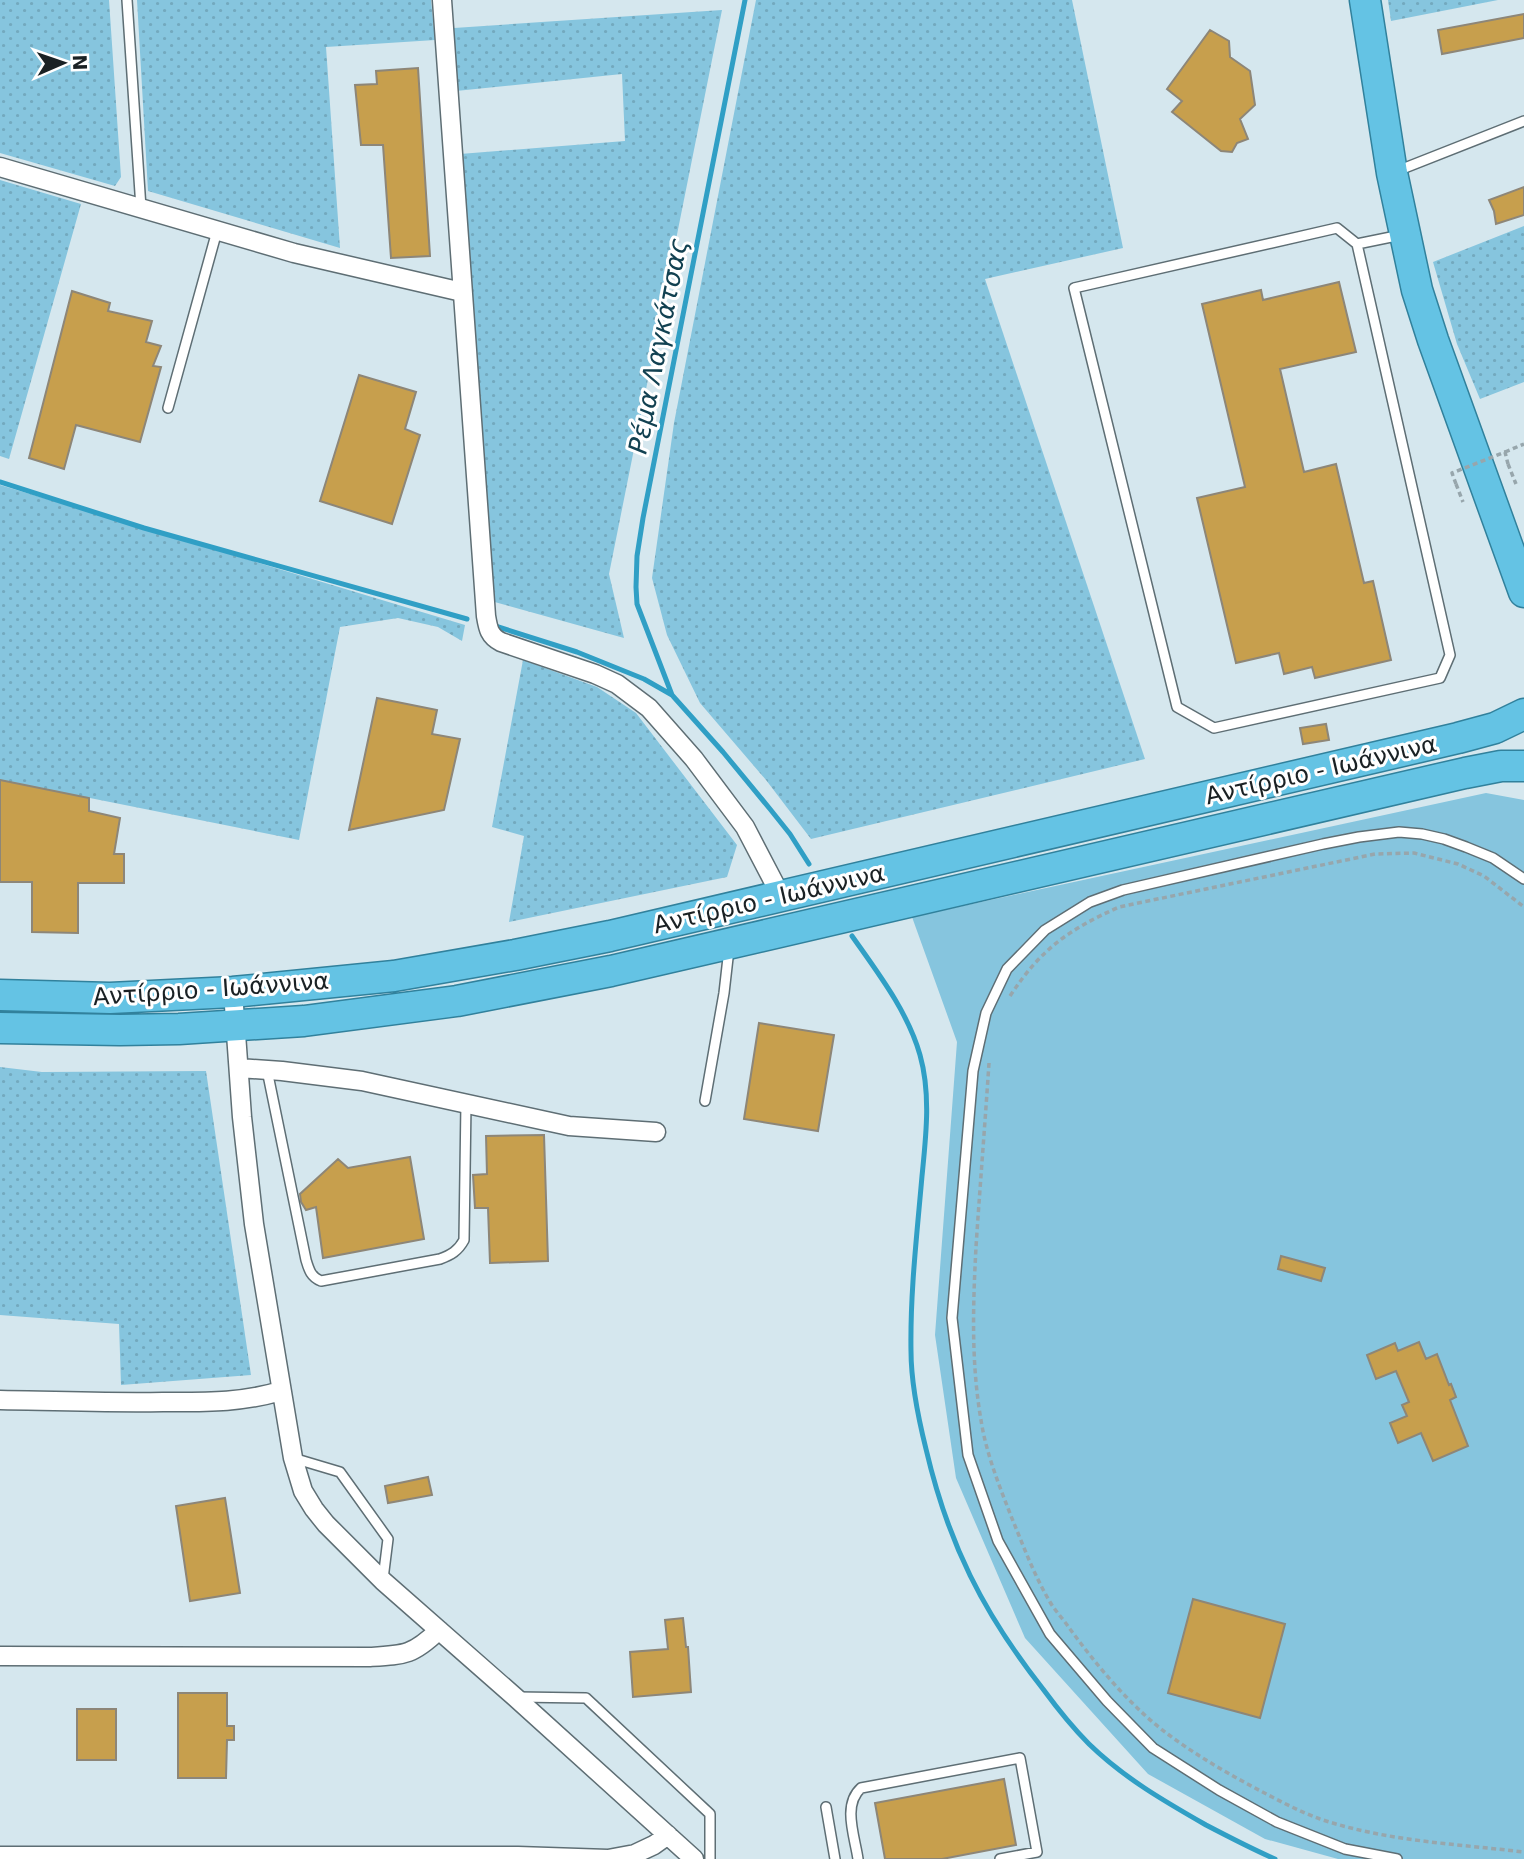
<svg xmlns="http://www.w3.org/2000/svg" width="1524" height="1859" font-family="'DejaVu Sans',sans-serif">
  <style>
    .grass { fill: url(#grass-dots) }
    .pitch { fill: #86c5de }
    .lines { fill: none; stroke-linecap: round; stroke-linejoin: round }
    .stream { stroke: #309fc5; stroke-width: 5 }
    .building { fill: #c79f4d; stroke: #8d8678; stroke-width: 2 }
    .service-casing { stroke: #5e6e74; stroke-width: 12 }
    .minor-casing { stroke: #5e6e74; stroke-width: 21 }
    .trunk-casing { stroke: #31819c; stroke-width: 33 }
    .path { stroke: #97a6ac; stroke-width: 3.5; stroke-dasharray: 5 3.5; stroke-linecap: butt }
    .service { stroke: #fff; stroke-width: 9 }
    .minor { stroke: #fff; stroke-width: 18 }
    .trunk { stroke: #64c3e4; stroke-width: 30 }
    .path-bridge { stroke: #97a6ac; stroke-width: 3.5; stroke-dasharray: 5 3.5; stroke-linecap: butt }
    .labels { text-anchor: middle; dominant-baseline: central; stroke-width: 6; stroke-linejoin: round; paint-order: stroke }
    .street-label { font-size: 24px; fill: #1a2124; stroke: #fff }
    .water-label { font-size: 26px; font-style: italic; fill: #124151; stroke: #fff }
  </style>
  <defs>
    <pattern id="grass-dots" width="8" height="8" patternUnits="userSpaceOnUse" patternTransform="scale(1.75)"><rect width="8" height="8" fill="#86c5de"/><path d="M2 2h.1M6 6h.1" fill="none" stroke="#73a9be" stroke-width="1.8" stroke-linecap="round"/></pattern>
  </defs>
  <rect width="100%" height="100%" fill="#d5e7ee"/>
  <path class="grass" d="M0 0H109L121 177 115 186 0 153Z
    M137 0H431L435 40 326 47 340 248 148 191Z
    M756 0H1072L1123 248 985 279 1145 759 811 839 766 780 700 703 667 635 652 578 674 423Z
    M1388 0H1498L1391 21Z
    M722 10 609 574 624 638 491 601 460 154 625 141 622 74 456 91 454 28Z
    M0 180 81 204 9 459 0 456Z
    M1524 226V382L1480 399 1457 344 1433 262Z
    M0 485 465 625 462 641 438 627 398 618 340 627 299 840 0 780Z
    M523 660 597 687 636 713 737 845 727 877 509 922 524 836 492 827Z
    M0 1067 42 1072 206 1071 251 1375 121 1385 119 1324 0 1315Z"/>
  <path class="pitch" d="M1486 793 1524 800V1859H1338L1265 1839 1148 1774 1025 1638 956 1478 935 1335 957 1042 912 917Z"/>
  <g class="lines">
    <path class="stream" d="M0 482 144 528 467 619
      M492 625 577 652 644 679 672 695 723 752 770 809 790 834 809 864
      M672 695 637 604 636 587 637 556 643 518 745 0
      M852 936C878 973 908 1012 920 1055 931 1094 926 1136 922 1176 917 1234 910 1293 911 1351 911 1384 918 1417 926 1449 948 1543 983 1613 1043 1689 1057 1708 1072 1727 1089 1744 1124 1778 1164 1801 1206 1825 1229 1837 1252 1849 1275 1859"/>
  </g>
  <path class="building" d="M1524 14V38L1442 54 1438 30Z
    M1210 30 1229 41 1230 57 1250 71 1255 105 1240 119 1248 139 1237 143 1232 152 1221 151 1172 112 1182 101 1167 89Z
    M418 68 430 256 391 258 383 145H361L355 85 377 84 376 71Z
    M1524 187V215L1496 224 1494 211 1489 200Z
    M1339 282 1356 352 1280 369 1304 472 1336 464 1364 583 1373 581 1391 660 1315 678 1312 667 1284 674 1279 653 1236 663 1197 498 1245 487 1202 304 1261 290 1263 300Z
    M72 291 110 303 108 311 152 321 146 342 161 346 153 366 161 367 140 442 76 425 64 469 29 458Z
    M359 375 416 392 405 429 420 435 392 524 320 501Z
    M377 698 437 710 432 734 460 739 444 810 349 830Z
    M1326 724 1329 740 1303 744 1300 728Z
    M0 780 89 798V811L120 818 114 854H124V883H78V933L32 932V882H0Z
    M759 1023 834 1035 818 1131 744 1119Z
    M544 1135 548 1261 490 1263 488 1208H475L473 1175 487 1174 486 1136Z
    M410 1157 424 1239 323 1258 316 1207 306 1210 301 1202 300 1194 338 1159 348 1168Z
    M1281 1256 1325 1268 1321 1281 1278 1269Z
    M1419 1342 1426 1359 1437 1354 1449 1385 1451 1384 1456 1397 1450 1400 1468 1446 1433 1461 1421 1433 1398 1443 1390 1423 1407 1416 1402 1405 1409 1402 1396 1371 1376 1379 1367 1355 1395 1343 1398 1351Z
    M428 1477 432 1495 388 1503 385 1486Z
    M225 1498 240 1593 190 1601 176 1506Z
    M1193 1599 1285 1624 1260 1718 1168 1693Z
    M683 1618 686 1647H688L691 1692 633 1697 630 1652 668 1649 665 1620Z
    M178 1693H227V1726H234V1740H227L226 1778H178Z
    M77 1709H116V1760H77Z
    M1004 1779 1016 1845 942 1859H885L875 1803Z"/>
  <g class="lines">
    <g class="service-casing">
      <path id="service" d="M127 0 141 208
        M1397 171 1524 121
        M1357 244 1450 655 1440 678 1214 728 1177 707 1074 288 1337 228 1357 244 1401 235
        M168 408 217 231
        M267 1070 306 1260C309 1270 311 1277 321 1281L440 1259C451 1255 458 1251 464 1240L466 1103
        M705 1101 724 993 729 949
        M293 1458 340 1472 388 1539 383 1579
        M517 1697 586 1698 710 1814V1859
        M826 1807 835 1859
        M858 1859C855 1837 842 1805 861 1788L1020 1758 1037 1852 1000 1859
        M1397 1859 1345 1849 1277 1822 1219 1790 1153 1748 1107 1701 1050 1634 998 1541 968 1455 952 1318 973 1071 986 1013 1007 969 1045 930 1090 902 1123 890 1323 844 1359 837 1399 832 1422 834 1444 839 1466 847 1493 858 1524 879"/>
    </g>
    <g class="minor-casing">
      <path id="minor" d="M442 0 486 616C488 628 489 636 501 642L595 674 617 684 649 708 694 759 745 827 781 896
        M0 167 294 253 462 292
        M233 992 242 1117 254 1224 293 1458 303 1491 314 1509 326 1524 383 1581 515 1697 694 1859
        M239 1068 282 1071 362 1081 569 1126 656 1132
        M0 1400C54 1401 109 1403 163 1402 206 1402 240 1403 281 1391
        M0 1656 370 1657C405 1655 413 1655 439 1630
        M0 1856H518L608 1859 635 1854 654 1845 668 1835"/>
    </g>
    <g class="trunk-casing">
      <path id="trunk" d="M1365 0 1392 173 1417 290 1433 340 1524 592
        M0 995 110 998 233 992 394 976 515 955 610 936 1458 738 1495 728 1524 714
        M0 1028 120 1030 179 1029 304 1021 457 1001 611 971 1465 773 1501 766H1524"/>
    </g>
    <path class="path" d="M1505 452 1524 444
      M1508 464 1516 484
      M1456 484 1463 502
      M1010 996C1041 949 1068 930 1119 907L1375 854 1414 853 1458 864 1484 876 1524 907
      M989 1063C985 1124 980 1186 976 1247 973 1304 971 1363 981 1420 986 1453 999 1485 1011 1516 1023 1545 1034 1575 1050 1602 1056 1612 1064 1620 1070 1629 1098 1667 1131 1707 1169 1735 1196 1755 1225 1772 1255 1788 1276 1799 1298 1811 1320 1819 1385 1841 1456 1844 1524 1852"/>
    <use href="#service" class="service"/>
    <use href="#minor" class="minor"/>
    <use href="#trunk" class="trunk"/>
    <path class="path-bridge" d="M1456 484 1452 473 1505 452 1508 464"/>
  </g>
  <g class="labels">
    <g class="street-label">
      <text transform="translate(1321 770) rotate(-13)">Αντίρριο - Ιωάννινα</text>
      <text transform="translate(769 899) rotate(-13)">Αντίρριο - Ιωάννινα</text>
      <text transform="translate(211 989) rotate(-4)">Αντίρριο - Ιωάννινα</text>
    </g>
    <g class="water-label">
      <text transform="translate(658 346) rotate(-79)">Ρέμα Λαγκάτσας</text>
    </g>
  </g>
  <g transform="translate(63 63) rotate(88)" stroke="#ffffff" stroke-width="5" paint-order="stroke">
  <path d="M0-5L12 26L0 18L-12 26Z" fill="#1a2124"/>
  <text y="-10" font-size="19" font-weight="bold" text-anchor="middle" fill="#1a2124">N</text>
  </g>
</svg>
